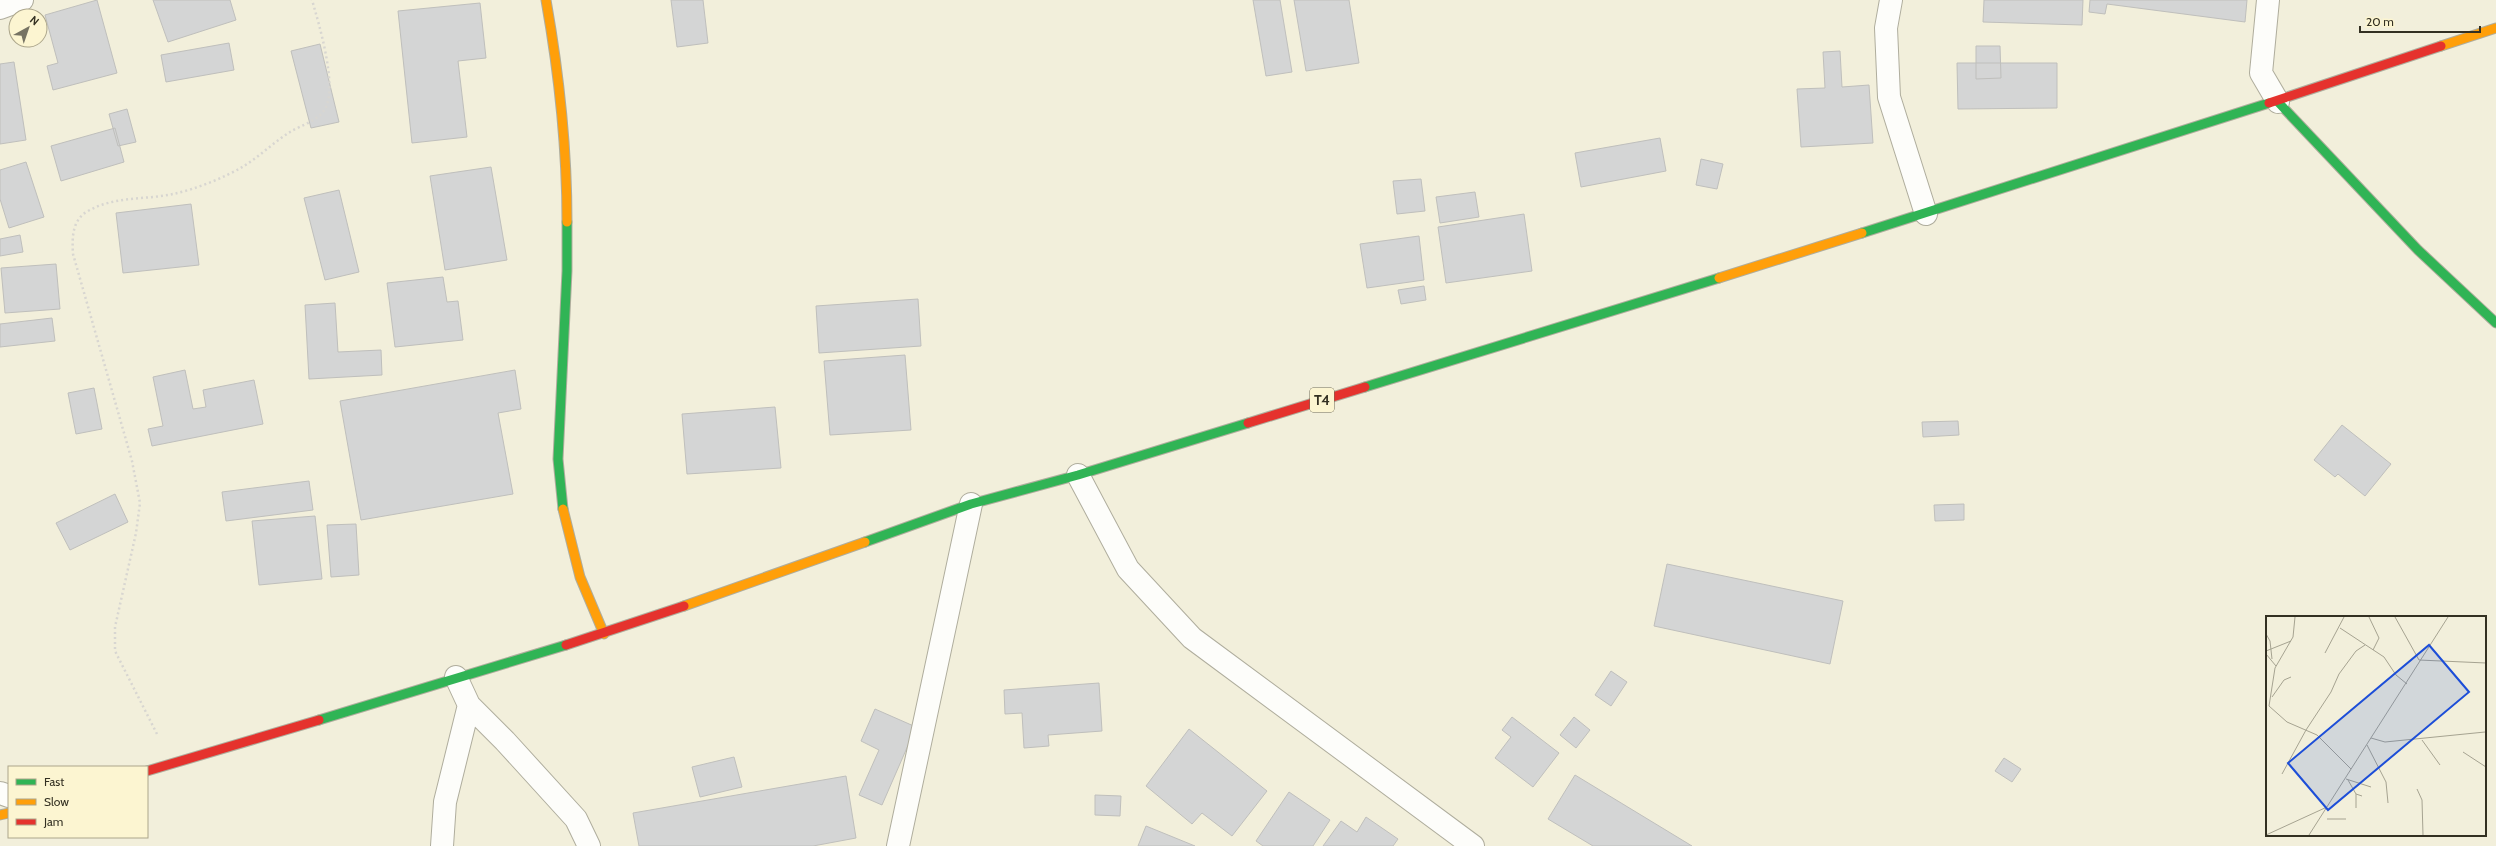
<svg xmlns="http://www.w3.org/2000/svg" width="2496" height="846" font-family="Cabin,sans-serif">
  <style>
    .building { fill: #d4d5d5; stroke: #bfbfbc }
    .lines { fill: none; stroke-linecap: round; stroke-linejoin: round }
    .street-casing { stroke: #afad9d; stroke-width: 24 }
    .fast-casing { stroke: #afad9d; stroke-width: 11 }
    .slow-casing { stroke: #afad9d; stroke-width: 11 }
    .jam-casing { stroke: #afad9d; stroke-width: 11 }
    .path { stroke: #d8d6d1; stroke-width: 2.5; stroke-dasharray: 2 3; stroke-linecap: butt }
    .street { stroke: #fdfdfa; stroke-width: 22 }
    .fast { stroke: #30b455; stroke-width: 9 }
    .slow { stroke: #ff9f0a; stroke-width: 9 }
    .jam { stroke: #e5322d; stroke-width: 9 }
    .labels { text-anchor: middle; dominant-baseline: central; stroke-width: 3; stroke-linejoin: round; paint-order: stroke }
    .shield { fill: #fcf5d1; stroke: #6f6b56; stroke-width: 1 }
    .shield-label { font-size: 14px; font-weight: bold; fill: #333022 }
    .inset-road { fill: none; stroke: #a6a391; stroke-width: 1 }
    .view { fill: #1d4ed8; fill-opacity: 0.15; stroke: #1d4ed8; stroke-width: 2 }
    .inset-edge { fill: none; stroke: #333022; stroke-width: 2 }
  </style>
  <rect width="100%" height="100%" fill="#f2efdb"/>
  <path class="building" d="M97 0 117 73 53 90 47 66 58 63 45 15Z
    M153 0H230L236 20 168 42Z
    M671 0H703L708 43 677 47Z
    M1253 0H1280L1292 72 1266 76Z
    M1294 0H1349L1359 63 1306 71Z
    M1984 0H2083L2082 25 1983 22Z
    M2090 0H2247L2245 22 2107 4 2105 14 2089 12Z
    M480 3 486 58 458 61 467 137 412 143 398 11Z
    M229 43 234 70 166 82 161 55Z
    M320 44 339 122 311 128 291 51Z
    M1976 46H2000L2001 78 1976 79Z
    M1840 51 1842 87 1869 85 1873 143 1801 147 1797 89 1825 88 1823 52Z
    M14 62 26 140 0 144V64Z
    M1957 63H2057V108L1958 109Z
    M127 109 136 142 118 146 109 114Z
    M115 128 124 162 61 181 51 146Z
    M1660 138 1666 171 1581 187 1575 153Z
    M1701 159 1723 164 1717 189 1696 185Z
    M26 162 44 217 9 228 0 199V170Z
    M491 167 507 260 445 270 430 176Z
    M1421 179 1425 211 1397 214 1393 181Z
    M339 190 359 272 325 280 304 198Z
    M1475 192 1479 217 1440 223 1436 197Z
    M191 204 199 265 123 273 116 213Z
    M1524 214 1532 271 1446 283 1438 227Z
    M20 235 23 252 0 256V239Z
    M1419 236 1424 280 1367 288 1360 244Z
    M56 264 60 309 5 313 1 268Z
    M443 277 447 302 458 301 463 340 395 347 387 283Z
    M1424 286 1426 300 1401 304 1398 290Z
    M918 299 921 346 819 353 816 306Z
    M335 303 338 352 381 350 382 375 309 379 305 305Z
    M52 318 55 341 0 347V324Z
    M905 355 911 430 830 435 824 361Z
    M185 370 193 409 206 407 203 390 254 380 263 424 152 446 148 429 163 426 153 377Z
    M515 370 521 409 498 413 513 494 361 520 340 401Z
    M94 388 102 429 76 434 68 393Z
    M775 407 781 468 687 474 682 414Z
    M1958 421 1959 435 1923 437 1922 422Z
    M2342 425 2391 464 2365 496 2338 474 2335 477 2314 460Z
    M309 481 313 510 226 521 222 492Z
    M115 494 128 522 70 550 56 523Z
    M1964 504V520L1935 521 1934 505Z
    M315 516 322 579 259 585 252 521Z
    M356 524 359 575 331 577 327 525Z
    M1667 564 1843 601 1830 664 1654 626Z
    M1611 671 1627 682 1611 706 1595 695Z
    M1099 683 1102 731 1048 735 1049 746 1024 748 1022 713 1005 714 1004 690Z
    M875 709 916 727 882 805 859 795 879 750 861 741Z
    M1512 717 1559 753 1533 787 1495 758 1511 737 1502 730Z
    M1574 717 1590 730 1576 748 1560 735Z
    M1189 729 1267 791 1232 836 1202 813 1192 824 1146 786Z
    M734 757 742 787 700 797 692 767Z
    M2004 758 2021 769 2012 782 1995 771Z
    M1575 775 1692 846H1593L1548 819Z
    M846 776 856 838 813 846H639L633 813Z
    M1289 792 1330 820 1313 846H1263L1256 841Z
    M1095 795 1121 796 1120 816 1095 815Z
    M1366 817 1398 839 1393 846H1323L1341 821 1357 832Z
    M1146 826 1195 846H1138Z"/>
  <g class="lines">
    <g class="street-casing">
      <path id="street" d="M1891 0 1886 28 1889 97 1926 214
        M2268 0 2261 73 2278 102
        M0 8 22 0
        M1078 475 1128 569 1192 638 1473 846
        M456 677 469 705 505 741 576 819 589 846
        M0 793 9 796
        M442 846 445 802 469 705
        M898 846 971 504"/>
    </g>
    <g class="fast-casing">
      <path id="fast" d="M2278 102 2418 250 2496 323
        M1862 233 2269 103
        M1365 387 1719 278
        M563 509 558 459 567 271V222
        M865 542 971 504 1078 475 1248 423
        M319 720 566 645"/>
    </g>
    <g class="slow-casing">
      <path id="slow" d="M546 0C559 73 567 147 567 222
        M2441 46 2496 28
        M1719 278 1862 233
        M563 509 580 577 604 634
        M684 606 865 542
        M0 815 9 813"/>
    </g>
    <g class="jam-casing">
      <path id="jam" d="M2269 103 2441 46
        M1248 423 1365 387
        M566 645 684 606
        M147 771 319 720"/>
    </g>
    <path class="path" d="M157 734 115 651V627L136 533 140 503 132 461 73 254C72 237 72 220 88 211 114 196 145 200 173 194 196 189 224 178 244 166 260 156 274 142 290 132 301 125 318 121 325 109 338 87 319 24 312 0"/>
    <use href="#street" class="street"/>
    <use href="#fast" class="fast"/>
    <use href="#slow" class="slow"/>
    <use href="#jam" class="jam"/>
  </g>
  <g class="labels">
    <rect class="shield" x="1310" y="388" width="24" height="24" rx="3"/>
    <g class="shield-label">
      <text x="1322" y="400">T4</text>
    </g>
  </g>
  <g transform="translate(2266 616)">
    <rect width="220" height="220" fill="#f2efdb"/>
    <path class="inset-road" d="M29 1 27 21 9 52 3 90 21 106 51 119 85 153M103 1 113 22 107 34M129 1 153 44 220 47M74 12 118 41 130 59 141 68M0 18 4 25 6 43M0 35 25 25M59 37 78 1M0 38 10 50M6 81 18 64 25 61M105 122 119 126 219 116M156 124 174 149M101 129 120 166 122 187M197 136 220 151M16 158 40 114 65 76 73 58 90 35 99 29M80 163 105 171M82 164 90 178 96 180M151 173 156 184 157 219M90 192V178M61 203H80M0 219 61 191M43 219 182 1"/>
    <path class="view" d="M163 29 203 76 62 194 22 147Z"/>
    <rect width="220" height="220" class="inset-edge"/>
  </g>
  <rect x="8" y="766" width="140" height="72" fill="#fcf5d1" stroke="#aca68b"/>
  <rect x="16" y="779" width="20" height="6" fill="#30b455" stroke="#aca68b"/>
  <text x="44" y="786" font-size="12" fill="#333022">Fast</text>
  <rect x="16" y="799" width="20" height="6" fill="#ff9f0a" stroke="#aca68b"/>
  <text x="44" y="806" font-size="12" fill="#333022">Slow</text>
  <rect x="16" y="819" width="20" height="6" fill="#e5322d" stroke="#aca68b"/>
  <text x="44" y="826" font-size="12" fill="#333022">Jam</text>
  <g transform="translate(28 28) rotate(40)"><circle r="19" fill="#fcf5d1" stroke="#aca68b"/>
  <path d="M0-3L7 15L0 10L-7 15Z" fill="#767363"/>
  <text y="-6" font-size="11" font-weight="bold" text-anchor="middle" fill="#333022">N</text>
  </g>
  <path d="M2360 26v6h120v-6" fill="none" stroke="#333022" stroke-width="2"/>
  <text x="2366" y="26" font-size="12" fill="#333022" stroke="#fcf5d1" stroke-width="3" paint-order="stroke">20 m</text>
</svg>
